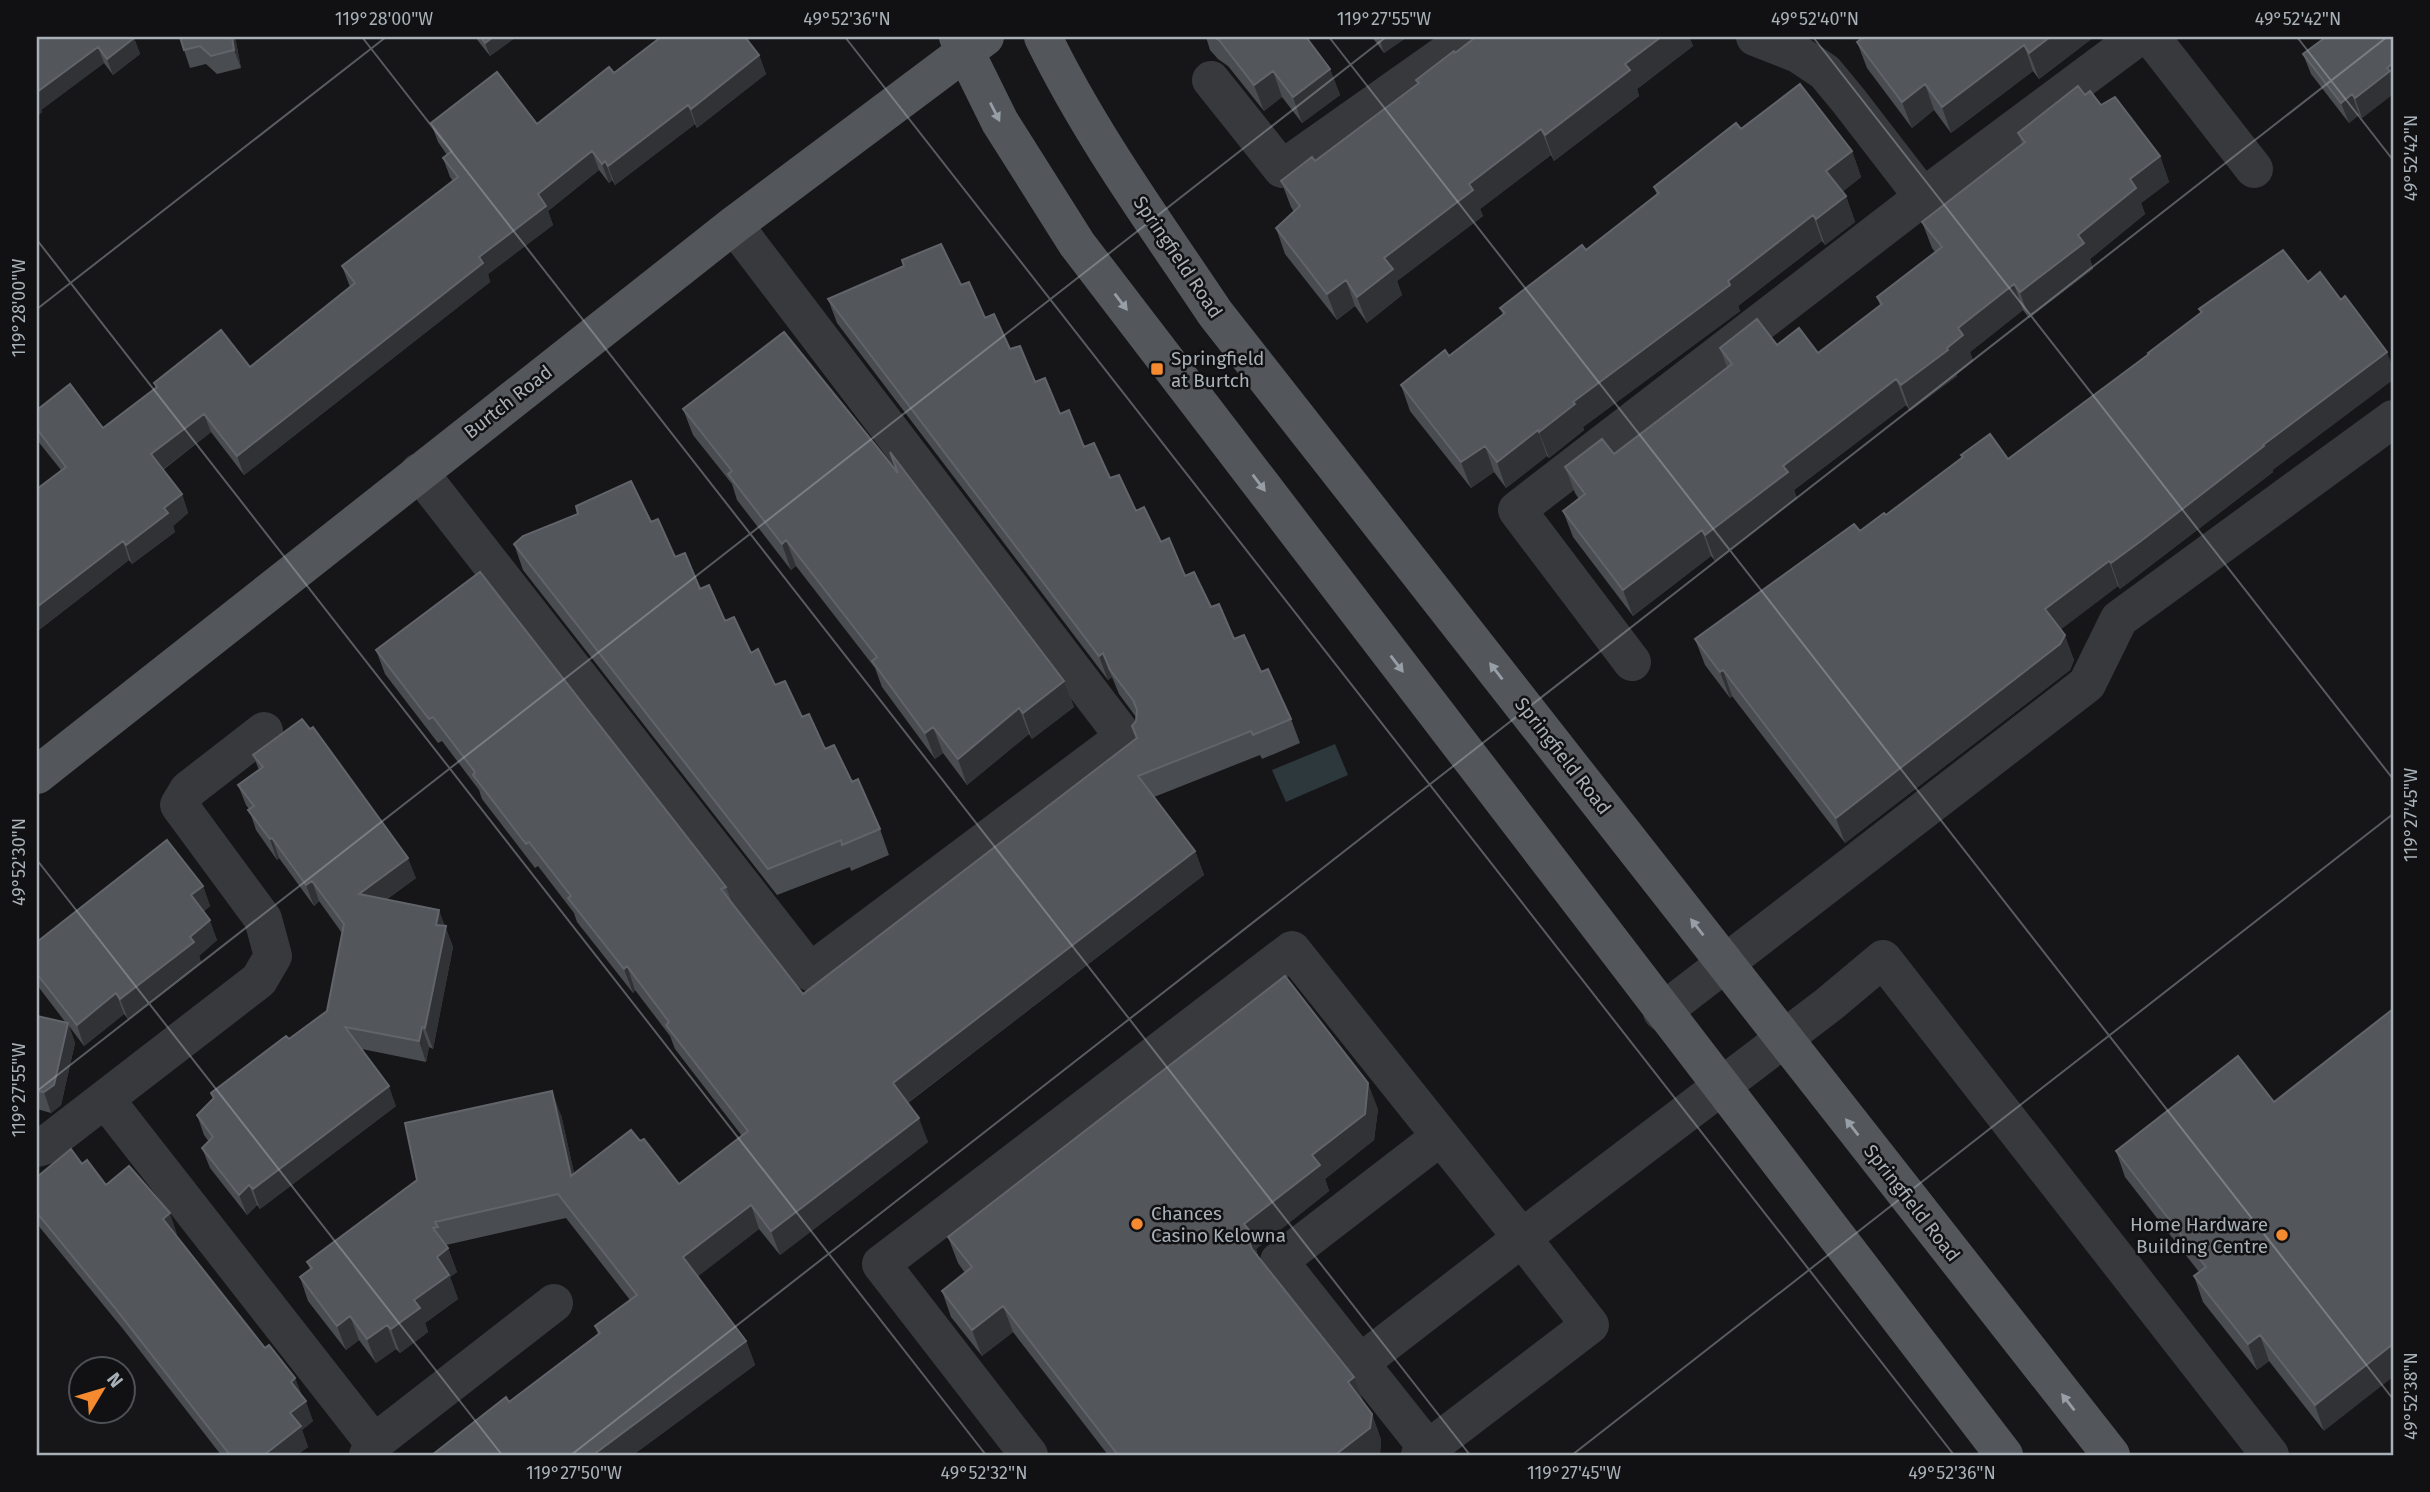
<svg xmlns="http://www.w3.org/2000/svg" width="2430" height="1492" font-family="'Fira Sans',sans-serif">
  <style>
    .water { fill: #2c383c }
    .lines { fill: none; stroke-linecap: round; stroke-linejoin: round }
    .minor { stroke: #37393d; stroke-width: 38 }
    .major { stroke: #53575c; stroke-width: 38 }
    .wall { fill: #494c50 }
    .shaded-wall { fill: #303235 }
    .building { fill: #53565b; stroke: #61646a; stroke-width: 2 }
    .oneway { fill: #979ea6 }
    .ticks { fill: none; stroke: #a8b0b8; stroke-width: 2; stroke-opacity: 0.45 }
    .poi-dot { fill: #f58a31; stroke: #111113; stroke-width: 2.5 }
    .labels { text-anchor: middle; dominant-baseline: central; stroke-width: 5; stroke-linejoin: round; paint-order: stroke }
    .street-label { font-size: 19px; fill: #a8b0b8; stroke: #111113 }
    .poi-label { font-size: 19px; fill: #a8b0b8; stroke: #111113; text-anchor: start }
    .neatline { fill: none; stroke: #a8b0b8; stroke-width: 2.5 }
    .ticks-label { font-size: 18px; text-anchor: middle; fill: #a8b0b8 }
  </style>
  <rect width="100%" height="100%" fill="#161618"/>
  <path class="water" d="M1335 744 1348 775 1286 802 1272 770Z"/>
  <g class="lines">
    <path class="minor" d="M1755 37 1798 54 1825 72 1849 101 1923 197 2138 37
      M2151 37 2254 169
      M1211 80 1282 169 1469 37
      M419 472 810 972 1124 737 734 225
      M1632 662 1517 510 1923 197
      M1662 1012 2087 684 2119 619 2393 419
      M105 1099 374 1443
      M37 1148 44 1146 259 980 273 956 263 919 179 805 188 790 264 731
      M1428 1449 1279 1261 1440 1137
      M368 1455 374 1443 554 1303
      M1029 1455 881 1264 1292 950 1522 1238 1360 1363
      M1420 1455 1590 1325 1522 1238 1828 1005 1883 959 2270 1455"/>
    <path class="major" d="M958 37 1000 122 1077 244 2004 1455
      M1043 37C1090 134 1155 223 1215 313L2111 1455
      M37 775 734 225 985 37"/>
  </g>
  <path class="wall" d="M37 37 134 38 140 54 113 75 104 63 41 110 42 112 37 116Z
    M180 37H235L241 68 217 74 206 64 190 68 184 50Z
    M475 37H516L490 56Z
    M1206 37H1306L1330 69 1340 95 1302 123 1282 97 1264 111 1228 66 1218 59 1210 50Z
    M1372 37H1407L1384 53Z
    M1476 37H1689L1693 46 1637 89 1639 96 1554 161 1551 155 1480 209 1483 216 1397 281 1402 295 1367 323 1355 306 1337 320 1285 254 1276 228 1294 212 1291 207 1281 181 1315 161 1418 84 1416 80 1455 53Z
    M2094 37 2039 79 2033 71 1951 133 1934 110 1912 128 1867 68 1857 42Z
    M2393 37V94L2362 118 2359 115 2349 123 2311 74 2303 54Z
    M759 55 766 74 697 128 695 124 615 185 612 180 609 183 599 170 548 211 553 225 488 274 490 282 244 475 211 432 163 470 182 494 188 513 173 526 175 532 132 564 129 560 39 630 37 627V489L61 470 37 440V410L103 428 156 388 154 383 250 367 350 287 342 266 453 181 450 177 443 158 447 155 438 142 431 123 537 124 614 73Z
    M2085 95 2101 105 2160 156 2169 182 2141 203 2145 214 2090 259 2093 269 2029 318 2023 310 1970 352 1973 361 1957 374V376L1910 411 1906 405 1794 490 1797 498 1715 561 1711 556 1633 616 1573 537 1563 511 1579 499 1575 493 1565 467 1614 454 1727 367 1720 348 1777 345 1818 353 1880 305 1877 297 1935 252 1932 248 1922 222 2022 144 2018 133Z
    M1741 129 1852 151 1861 177 1842 192 1846 196 1855 222 1825 245 1822 241 1738 306 1740 311 1583 427 1584 430 1549 458 1547 456 1506 488 1494 472 1471 488 1410 411 1401 385 1449 356 1503 315 1500 308 1586 250 1657 195 1654 187Z
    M2283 250 2273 472 2120 589 2118 586 2061 629 2074 660 2070 670 1845 843 1732 696 1730 698 1705 665 1695 639 1886 515 1962 458 1961 455 2008 459 2148 355 2201 313 2199 309Z
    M961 285 985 318 1084 447 1161 542 1185 576 1211 607 1234 639 1261 672 1291 719 1300 743 1262 759 1260 755 1154 797 1195 851 1204 875 908 1103 928 1142 780 1255 759 1229 698 1276 746 1341 755 1365 633 1455H432L509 1402 598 1334 595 1326 630 1300 566 1218 446 1245 448 1248 457 1272 450 1277 458 1299 425 1323 428 1332 400 1353 396 1349 376 1363 359 1340 346 1350 308 1301 300 1277 310 1269 307 1262 561 1115 574 1173 640 1141 679 1184 742 1136 675 1049 670 1036 635 990 633 993 577 922 574 913 538 866 535 868 482 799 479 790 442 741 438 743 385 674 376 650 726 887 732 903 803 994 1137 738 1136 717 1119 694 1112 677 1108 680 837 323 828 299Z
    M683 409 897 471 890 452 1064 681 1074 707 1032 739 1029 734 967 785 943 753 935 759 882 687 875 668 796 566 791 570 737 500 732 484 693 435Z
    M651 522 675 557 775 685 802 717 825 749 852 782 880 829 889 855 851 871 850 867 777 895 523 570 514 544Z
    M253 755 416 878 386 900 445 926 453 947 433 1049 429 1047 426 1062 362 1049 396 1106 260 1209 257 1205 247 1215 210 1168 202 1148 209 1142 204 1135 197 1115 214 1099 211 1093 289 1039 327 1011 342 933 319 901 314 906 279 858 277 860 256 830 249 809 246 805 238 785 259 770Z
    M203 886 210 906 203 912 217 940 199 956 201 962 128 1019 124 1014 84 1046 69 1026 75 1043 61 1105 51 1113 37 1109V1016L66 1023 37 985V942Z
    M2238 1056 2324 1431 2269 1361 2257 1370 2203 1302 2194 1276 2199 1272 2125 1177 2116 1151Z
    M1378 1109 1374 1140 1325 1179 1329 1191 1256 1249 1258 1256 1372 1414 1381 1440 1380 1454 1378 1455H1108L1013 1332 982 1356 951 1317 942 1291 965 1273 958 1263 948 1237Z
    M82 1164 106 1185 177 1234 175 1235 265 1348 295 1378 301 1395 313 1421 302 1430 308 1447 297 1455H221L123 1329 37 1224V1177Z"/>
  <path class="shaded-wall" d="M232 37H235L241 68 234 50Z
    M493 37H516L490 56 485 43Z
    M1379 37H1407L1384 53Z
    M1661 37H1689L1693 46 1637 89 1639 96 1554 161 1545 135 1625 64Z
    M2050 37H2094L2039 79 2029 53Z
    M134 38 140 54 113 75 107 59Z
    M2024 45 2033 71 1951 133 1942 107Z
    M98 47 104 63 41 110 42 112 37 116V92Z
    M759 55 766 74 697 128 691 109Z
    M2393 63V94L2362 118 2355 98Z
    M1330 69 1340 95 1302 123 1293 97Z
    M1273 71 1282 97 1264 111 1254 85Z
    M1925 84 1934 110 1912 128 1902 102Z
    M2352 94 2359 115 2349 123 2341 103Z
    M688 105 695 124 615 185 608 166Z
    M1541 129 1551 155 1480 209 1483 216 1397 281 1402 295 1367 323 1357 297 1384 258 1469 184Z
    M592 151 599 170 548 211 553 225 488 274 490 282 244 475 237 456 479 257 538 194Z
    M1852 151 1861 177 1836 197 1826 171Z
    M2160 156 2169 182 2141 203 2145 214 2090 259 2093 269 2029 318 2020 292 2078 235 2130 179Z
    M605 161 612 180 609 183 602 164Z
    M1846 196 1855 222 1825 245 1816 219Z
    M1813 215 1822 241 1738 306 1740 311 1583 427 1584 430 1549 458 1539 432 1573 402Z
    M1346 280 1355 306 1337 320 1327 294Z
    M2014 284 2023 310 1970 352 1973 361 1957 374V376L1910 411 1901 385 1947 348 1958 328Z
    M2387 352 2393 368V380L2273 470V472L2120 589 2111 563 2263 445Z
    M1896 379 1906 405 1794 490 1797 498 1715 561 1705 535 1783 466Z
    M204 414 211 432 158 473 151 454Z
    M1538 430 1547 456 1506 488 1497 462Z
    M1485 446 1494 472 1471 488 1461 462Z
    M182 494 188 513 173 526 175 532 132 564 126 545 164 508Z
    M1702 530 1711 556 1633 616 1623 590Z
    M786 540 796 566 791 570 782 544Z
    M123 541 129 560 39 630 37 624V607Z
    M2109 561 2118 586 2055 634 2045 609Z
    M2065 635 2074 660 2070 670 1845 843 1836 818Z
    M1103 653 1112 677 1108 680 1099 656Z
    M1723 670 1732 696 1730 698 1720 672Z
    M1064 681 1074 707 1032 739 1023 713Z
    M1019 708 1029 734 967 785 958 759Z
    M933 727 943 753 935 759 925 733Z
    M272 838 279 858 277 860 270 839Z
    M1195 851 1204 875 902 1107 893 1083Z
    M408 858 416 878 366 914 359 894Z
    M312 881 319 901 314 906 306 885Z
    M203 886 210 906 198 916 191 895Z
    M439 910 453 947 433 1049 425 1028 436 925Z
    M210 920 217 940 199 956 201 962 128 1019 120 999 190 937Z
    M627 966 635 990 633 993 624 969Z
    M116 993 124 1014 84 1046 77 1025Z
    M68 1023 75 1043 61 1105 51 1113 44 1092Z
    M422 1027 429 1047 426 1062 419 1041Z
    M1368 1083 1378 1109 1374 1140 1325 1179 1329 1191 1256 1249 1258 1256V1265L1248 1239 1244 1224 1312 1155Z
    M389 1086 396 1106 260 1209 253 1189Z
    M552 1091 561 1115 580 1200 571 1176Z
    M919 1118 928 1142 780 1255 771 1231Z
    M249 1185 257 1205 247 1215 239 1195Z
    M751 1205 759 1229 692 1281 683 1257Z
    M170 1213 177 1234 170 1239 163 1219Z
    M448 1248 457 1272 450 1277 458 1299 425 1323 428 1332 400 1353 391 1329 437 1257Z
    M1003 1306 1013 1332 982 1356 972 1330Z
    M350 1316 359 1340 346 1350 337 1326Z
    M387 1325 396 1349 376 1363 367 1339Z
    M2260 1335 2269 1361 2257 1370 2248 1344Z
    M746 1341 755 1365 633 1455H593Z
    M2393 1344V1377L2324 1431 2315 1405Z
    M1354 1377 1364 1403 1348 1382Z
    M295 1378 303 1398 291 1382Z
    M306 1401 313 1421 302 1430 308 1447 297 1455H264L290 1413Z
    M1372 1414 1381 1440 1380 1454 1378 1455H1335Z"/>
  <path class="building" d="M37 37H134V38L107 59 98 47 37 92Z
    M180 37H232L234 50 211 56 200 46 184 50Z
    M481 37H493L485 43Z
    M661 37H745L759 55 691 109 688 105 608 166 605 161 602 164 592 151 538 194 546 206 479 257 483 263 237 456 204 414 151 454 182 494 164 508 168 513 126 545 123 541 37 607V489L66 467 37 429V410L70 384 103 428 157 387 154 383 221 330 250 367 355 283 342 266 458 177 443 158 452 151 431 123 497 72 537 124 609 67 614 73Z
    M1213 37H1306L1330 69 1293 97 1273 71 1254 85 1219 40Z
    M1476 37H1661L1625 64 1630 70 1545 135 1541 129 1469 184 1473 190 1384 258 1393 269 1357 297 1346 280 1327 294 1276 228 1300 206 1281 181 1312 157 1315 161 1419 83 1416 80 1454 51 1455 53Z
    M1864 37H2050L2029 53 2024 45 1942 107 1925 84 1902 102 1857 42Z
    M2326 37H2393V63L2387 68 2390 71 2355 98 2352 94 2341 103 2303 54Z
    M1800 84 1852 151 1826 171 1846 196 1816 219 1813 215 1728 281 1730 285 1573 402 1575 404 1539 432 1538 430 1497 462 1485 446 1461 462 1401 385 1445 350 1449 356 1505 313 1500 308 1582 245 1586 250 1659 193 1654 187 1736 123 1741 129Z
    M2078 86 2085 95 2090 91 2101 105 2115 97 2160 156 2130 179 2136 188 2078 235 2084 243 2020 292 2014 284 1958 328 1963 335 1947 348 1948 350 1901 385 1896 379 1783 466 1788 472 1705 535 1702 530 1623 590 1563 511 1585 494 1565 467 1602 439 1614 454 1732 364 1720 348 1757 319 1777 345 1799 328 1818 353 1882 304 1877 297 1942 247 1922 222 2025 142 2018 133Z
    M941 244 961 285 969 282 985 318 994 314 1010 349 1020 346 1035 382 1045 378 1060 414 1069 410 1084 447 1094 443 1110 478 1119 475 1136 511 1144 507 1161 542 1169 538 1185 576 1194 572 1211 607 1219 604 1234 639 1244 635 1261 672 1268 669 1291 719 1253 735 1251 731 1138 776 1195 851 893 1083 919 1118 771 1231 751 1205 683 1257 746 1341 593 1455H432L506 1397 509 1402 600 1333 595 1326 637 1295 558 1194 435 1222 438 1227 433 1228 448 1248 437 1257 449 1275 414 1300 420 1308 391 1329 387 1325 367 1339 350 1316 337 1326 300 1277 312 1268 307 1262 417 1180 405 1123 552 1091 571 1176 631 1130 640 1141 644 1139 679 1184 748 1131 666 1025 669 1022 627 966 624 969 568 898 571 896 529 842 526 844 473 775 475 772 433 717 429 719 376 650 480 572 726 887 721 889 803 994 1137 738 1132 726 1136 721 1137 710 1133 700 1110 670 1103 653 1099 656 828 299 904 266 902 260Z
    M2283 250 2308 282 2320 272 2341 300 2345 296 2387 352 2263 445 2264 446 2141 541 2111 563 2109 561 2045 609 2065 635 2060 644 1836 818 1723 670 1720 672 1695 639 1854 524 1860 531 1884 513 1886 515 1963 457 1961 455 1990 434 2008 459 2149 354 2148 353 2202 312 2199 309Z
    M784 332 898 473 890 452 1064 681 1023 713 1019 708 958 759 933 727 925 733 872 661 877 657 786 540 782 544 728 474 732 471 683 409Z
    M631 481 651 522 658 519 675 557 685 553 700 589 709 585 725 621 734 617 751 653 758 649 775 685 785 681 802 717 809 714 825 749 834 745 852 782 858 779 880 829 842 845 841 840 768 869 514 544 523 536 578 514 576 506Z
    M302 719 310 729 313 727 408 858 359 894 439 910 436 925 446 926 425 1028 422 1027 419 1041 345 1027 389 1086 253 1189 249 1185 239 1195 202 1148 213 1137 197 1115 214 1098 211 1093 286 1036 289 1039 327 1011 344 924 312 881 306 885 272 838 270 839 248 810 254 806 238 785 263 767 253 755Z
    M167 840 203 886 191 895 210 920 190 937 194 942 120 999 116 993 77 1025 37 974V942Z
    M1285 976 1368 1083 1365 1114 1312 1155 1320 1165 1244 1224 1249 1230 1248 1239 1252 1249 1354 1377 1348 1382 1372 1414 1370 1428 1335 1455H1118L1003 1306 972 1330 942 1291 972 1267 948 1237Z
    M2393 1009V1344L2315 1405 2260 1335 2248 1344 2194 1276 2206 1267 2116 1151 2238 1056 2274 1102Z
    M37 1016 68 1023 54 1085 44 1092 37 1091Z
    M71 1149 82 1164 87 1160 106 1185 129 1166 170 1213 163 1219 265 1348 269 1345 295 1378 291 1382 306 1401 290 1413 301 1426 264 1455H230L115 1308 37 1213V1177Z"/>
  <defs><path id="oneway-solid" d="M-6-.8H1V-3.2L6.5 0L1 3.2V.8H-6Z" transform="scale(1.75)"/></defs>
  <g class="oneway">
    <use href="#oneway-solid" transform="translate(995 112) rotate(63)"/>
    <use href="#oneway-solid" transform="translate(1121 302) rotate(53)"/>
    <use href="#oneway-solid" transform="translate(1259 483) rotate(53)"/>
    <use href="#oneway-solid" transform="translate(1397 664) rotate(53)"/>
    <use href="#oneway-solid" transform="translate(1496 671) rotate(-128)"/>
    <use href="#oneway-solid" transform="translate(1697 927) rotate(-128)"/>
    <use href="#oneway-solid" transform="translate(1852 1127) rotate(-128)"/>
    <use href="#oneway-solid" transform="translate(2068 1402) rotate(-128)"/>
  </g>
  <path class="ticks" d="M362 37 1470 1455M845 37 1954 1455M1329 37 2393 1399M1813 37 2393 779M2297 37 2393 160M37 240 986 1455M37 309 386 37M37 860 502 1455M37 1091 1386 37M571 1455 2387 37M1572 1455 2393 814"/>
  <g class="poi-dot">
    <rect x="1150" y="362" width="14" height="14" rx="3.5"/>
    <circle cx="1137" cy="1224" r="7"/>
    <circle cx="2282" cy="1235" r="7"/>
  </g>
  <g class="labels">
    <g class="street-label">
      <text transform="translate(1178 257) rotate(56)">Springfield Road</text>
      <text transform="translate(508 402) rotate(-38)">Burtch Road</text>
      <text transform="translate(1563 756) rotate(52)">Springfield Road</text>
      <text transform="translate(1912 1203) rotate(52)">Springfield Road</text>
    </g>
    <g class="poi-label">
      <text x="1171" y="358">Springfield<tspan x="1171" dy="22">at Burtch</tspan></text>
      <text x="1151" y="1213">Chances<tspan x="1151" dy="22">Casino Kelowna</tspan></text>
      <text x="2268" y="1224" text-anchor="end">Home Hardware<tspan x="2268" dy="22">Building Centre</tspan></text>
    </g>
  </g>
  <rect width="2430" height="1492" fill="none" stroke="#111113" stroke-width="77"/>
  <g transform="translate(102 1390) rotate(52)"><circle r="33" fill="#111113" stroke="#4d5155" stroke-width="2"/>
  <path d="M0-5L12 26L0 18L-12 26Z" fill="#f58a31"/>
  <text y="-10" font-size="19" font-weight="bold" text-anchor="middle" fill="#a8b0b8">N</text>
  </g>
  <rect x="38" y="38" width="2354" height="1416" class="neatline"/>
  <g class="ticks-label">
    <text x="384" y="25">119°28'00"W</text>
    <text x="847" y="25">49°52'36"N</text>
    <text x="1384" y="25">119°27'55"W</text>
    <text x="1815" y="25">49°52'40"N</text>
    <text x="2298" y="25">49°52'42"N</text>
    <text transform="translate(2411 158) rotate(-90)" y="6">49°52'42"N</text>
    <text transform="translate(19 308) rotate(-90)" y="6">119°28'00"W</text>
    <text transform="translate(2411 815) rotate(-90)" y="6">119°27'45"W</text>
    <text transform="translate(19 862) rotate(-90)" y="6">49°52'30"N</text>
    <text transform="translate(19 1090) rotate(-90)" y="6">119°27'55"W</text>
    <text transform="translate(2411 1396) rotate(-90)" y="6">49°52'38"N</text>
    <text x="574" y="1479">119°27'50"W</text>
    <text x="984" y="1479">49°52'32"N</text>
    <text x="1574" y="1479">119°27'45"W</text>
    <text x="1952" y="1479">49°52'36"N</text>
  </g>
</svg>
